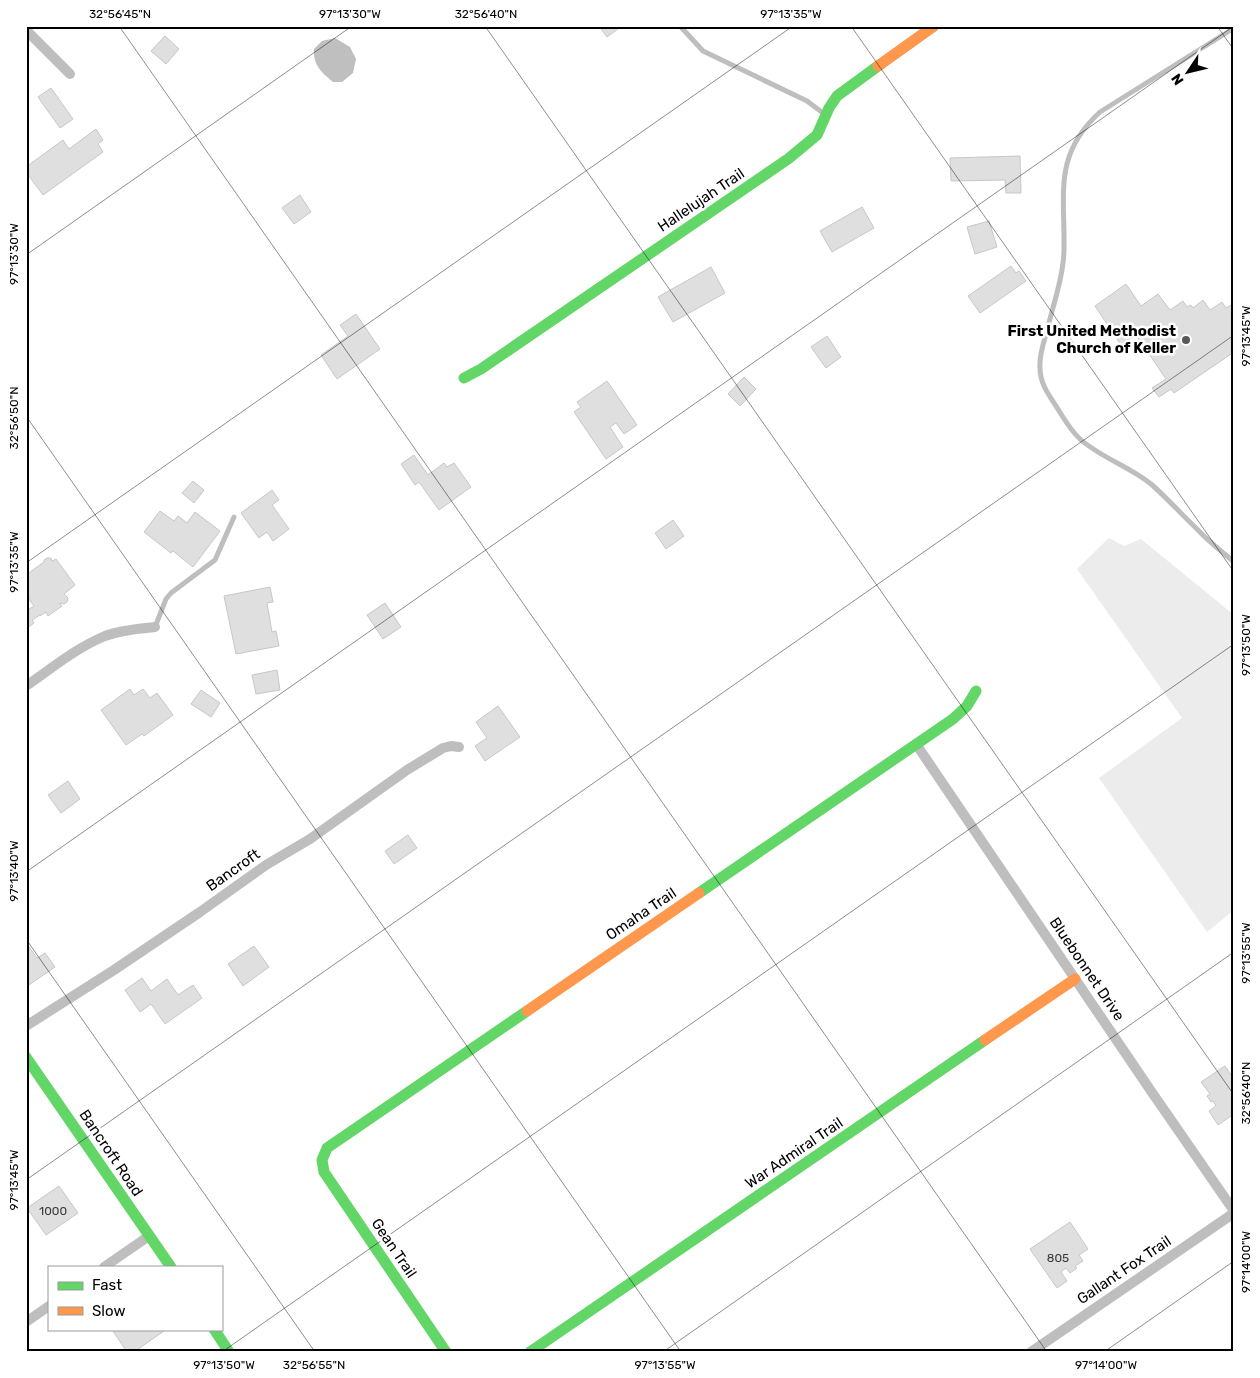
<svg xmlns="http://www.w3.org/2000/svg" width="1260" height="1378" font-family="Rubik,sans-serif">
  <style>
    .green { fill: #ececec }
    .water { fill: #bfbfbf }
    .building { fill: #dfdfdf; stroke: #c7c7c7 }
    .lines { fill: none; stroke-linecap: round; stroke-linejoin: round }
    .lane { stroke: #bebebe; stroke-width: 5 }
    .street { stroke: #bebebe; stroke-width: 10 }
    .fast { stroke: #63d668; stroke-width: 11 }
    .slow { stroke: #ff974d; stroke-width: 11 }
    .ticks { fill: none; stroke: #000; stroke-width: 1; stroke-opacity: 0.45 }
    .poi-dot { fill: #595959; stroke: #fff; stroke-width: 2 }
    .labels { text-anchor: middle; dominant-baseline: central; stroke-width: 5; stroke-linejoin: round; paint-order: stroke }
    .number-label { font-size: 12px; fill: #383838 }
    .street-label { font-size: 15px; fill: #000; stroke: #fff }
    .poi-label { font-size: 15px; font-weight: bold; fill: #000; stroke: #fff; text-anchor: end }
    .neatline { fill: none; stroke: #000; stroke-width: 2 }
    .ticks-label { font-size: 12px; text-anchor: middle; fill: #000 }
  </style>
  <rect width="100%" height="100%" fill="#fff"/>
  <path class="green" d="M1109 538 1124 546 1141 539 1234 615V910L1207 932 1099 778 1182 718 1077 569Z"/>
  <path class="water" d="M335 38 350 47 356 59 353 73 342 82H333C321 72 313 65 314 49L322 41Z"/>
  <path class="building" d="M599 26H622L607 37Z
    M165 36 179 49 166 64 151 51Z
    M51 88 73 119 60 128 38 97Z
    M96 129 103 140 98 144 103 152 43 195 26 172V167L63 140 69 149Z
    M1020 156 1021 193H1006L1005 180 951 181 950 158Z
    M300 195 311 212 294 224 282 208Z
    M862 207 874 228 832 252 820 231Z
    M989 221 997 247 975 254 967 227Z
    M1011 266 1016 273 1019 271 1026 281 980 313 968 296Z
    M711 267 725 293 673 322 658 297Z
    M1126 284 1141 306 1158 294 1170 310 1183 301 1187 307 1191 305 1193 308 1203 300 1210 310 1222 302 1226 308 1231 305 1234 309V352L1174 393 1171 389 1159 397 1152 388 1166 379 1136 335 1121 345 1095 306Z
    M356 314 380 349 337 379 321 355 348 336 340 325Z
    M827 336 841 357 826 368 811 347Z
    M744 377 756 389 740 406 728 394Z
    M607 381 637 425 624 434 616 423 610 427 623 447 606 459 574 412 581 407 577 402Z
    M414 455 428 475 444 463 447 467 454 463 471 487 439 510 419 482 415 485 401 464Z
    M193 481 204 490 194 503 182 493Z
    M272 490 279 500 272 505 289 529 273 541 267 532 259 538 241 513Z
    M160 511 174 521 178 516 187 523 195 512 220 531 193 567 173 551 171 553 144 532Z
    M673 520 684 536 666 549 655 533Z
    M47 558H51L52 561 56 559 75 585 64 594 68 598 67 602 64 604 59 603 62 606 48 616 46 612 40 616V615L32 620 34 623 26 629V611L34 606 26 595V575L44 562V560Z
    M270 587 273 602 267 603 272 632 276 631 279 646 236 654 224 596Z
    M385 603 401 627 383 639 367 615Z
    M277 670 280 690 256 694 252 675Z
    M130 689 134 695 143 689 150 698 157 693 173 715 144 736 142 734 126 745 101 710Z
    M201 690 220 703 211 717 191 704Z
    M498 706 520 737 485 761 475 746 487 738 476 722Z
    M68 781 80 799 61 813 48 795Z
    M408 835 417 848 394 864 385 851Z
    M26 943 37 958 45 953 55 967 26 987Z
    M254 946 269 967 243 986 228 964Z
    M142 978 151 991 167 979 178 995 193 985 202 998 165 1024 151 1004 140 1012 125 990Z
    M1225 1066 1234 1079V1114L1218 1125 1209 1111 1216 1106 1213 1101 1211 1102 1207 1096 1210 1094 1201 1082Z
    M59 1186 78 1213 46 1235 27 1208Z
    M1070 1222 1088 1249 1079 1255 1083 1261 1075 1266 1077 1268 1070 1273 1066 1268 1061 1272 1067 1281 1057 1288 1030 1249Z
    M115 1329H162L164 1331 134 1352H127L113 1331Z"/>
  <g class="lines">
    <path class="lane" d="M680 26 703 51 807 101 823 113
      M1234 28 1100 112C1053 155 1065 193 1064 249 1064 275 1052 309 1046 334 1043 345 1039 356 1040 368 1040 383 1048 394 1056 406 1063 417 1070 430 1080 439 1101 458 1129 466 1151 484 1167 498 1181 514 1197 529 1208 541 1221 551 1234 562
      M155 627 166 599 171 593 215 560 234 517"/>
    <path class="street" d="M26 30 70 74
      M26 686C52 668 76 648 105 636 121 630 139 629 155 627
      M916 744 1151 1091 1234 1211
      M26 1026 114 970 200 912 266 865 310 839 407 770 443 748 451 746 459 747
      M104 1267 149 1236
      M26 1322 49 1306
      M1031 1352 1234 1213"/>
    <path class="fast" d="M464 378 481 369 788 159 817 135 829 108 837 96 878 66
      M699 893 953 719 967 706 976 691
      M26 1057 171 1267
      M214 1329 229 1352
      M446 1352 324 1172 322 1160 327 1148 527 1011
      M530 1352 985 1040"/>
    <path class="slow" d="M878 66 934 26
      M527 1011 699 893
      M985 1040 1075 979"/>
  </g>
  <path class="ticks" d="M119 26 1047 1352M485 26 1234 1095M851 26 1234 572M1217 26 1234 50M26 255 352 26M26 416 681 1352M26 563 793 26M26 872 1234 26M26 939 315 1352M26 1180 1234 335M222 1352 1234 644M663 1352 1234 952M1104 1352 1234 1261"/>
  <circle class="poi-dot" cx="1186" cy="340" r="5"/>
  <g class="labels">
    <g class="number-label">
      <text x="53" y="1211">1000</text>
      <text x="1058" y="1258">805</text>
    </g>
    <g class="street-label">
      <text transform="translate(701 200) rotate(-34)">Hallelujah Trail</text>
      <text transform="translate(233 870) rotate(-35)">Bancroft</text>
      <text transform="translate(641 914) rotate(-34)">Omaha Trail</text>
      <text transform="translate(1087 969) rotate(56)">Bluebonnet Drive</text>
      <text transform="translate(111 1153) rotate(56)">Bancroft Road</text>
      <text transform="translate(794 1153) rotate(-34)">War Admiral Trail</text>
      <text transform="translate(394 1248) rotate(56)">Gean Trail</text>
      <text transform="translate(1124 1270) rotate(-34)">Gallant Fox Trail</text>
    </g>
    <g class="poi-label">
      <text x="1176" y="331">First United Methodist<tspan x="1176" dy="17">Church of Keller</tspan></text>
    </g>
  </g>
  <rect width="1260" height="1378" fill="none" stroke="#ffffff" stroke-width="55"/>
  <rect x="48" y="1266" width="175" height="65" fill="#ffffff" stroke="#999999"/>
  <rect x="58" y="1282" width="25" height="8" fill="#63d668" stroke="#999999"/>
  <text x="92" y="1290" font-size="15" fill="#000000">Fast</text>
  <rect x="58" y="1307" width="25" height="8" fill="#ff974d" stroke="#999999"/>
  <text x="92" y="1316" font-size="15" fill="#000000">Slow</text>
  <g transform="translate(1188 72) rotate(235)" stroke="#ffffff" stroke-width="4" paint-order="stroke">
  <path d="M0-4L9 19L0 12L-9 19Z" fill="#000000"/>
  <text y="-8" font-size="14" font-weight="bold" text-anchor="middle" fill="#000000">N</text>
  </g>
  <rect x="28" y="28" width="1204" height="1322" class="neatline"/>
  <g class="ticks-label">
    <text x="120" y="18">32°56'45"N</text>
    <text x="350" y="18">97°13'30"W</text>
    <text x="486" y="18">32°56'40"N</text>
    <text x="791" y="18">97°13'35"W</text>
    <text transform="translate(14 254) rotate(-90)" y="4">97°13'30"W</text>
    <text transform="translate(1246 336) rotate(-90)" y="4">97°13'45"W</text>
    <text transform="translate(14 418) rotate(-90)" y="4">32°56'50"N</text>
    <text transform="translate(14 562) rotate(-90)" y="4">97°13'35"W</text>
    <text transform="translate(1246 645) rotate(-90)" y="4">97°13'50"W</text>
    <text transform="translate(14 871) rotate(-90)" y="4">97°13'40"W</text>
    <text transform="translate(1246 953) rotate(-90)" y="4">97°13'55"W</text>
    <text transform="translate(1246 1093) rotate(-90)" y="4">32°56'40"N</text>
    <text transform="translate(14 1180) rotate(-90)" y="4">97°13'45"W</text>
    <text transform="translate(1246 1262) rotate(-90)" y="4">97°14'00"W</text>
    <text x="224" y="1369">97°13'50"W</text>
    <text x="314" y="1369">32°56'55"N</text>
    <text x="665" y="1369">97°13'55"W</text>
    <text x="1106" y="1369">97°14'00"W</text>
  </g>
</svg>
